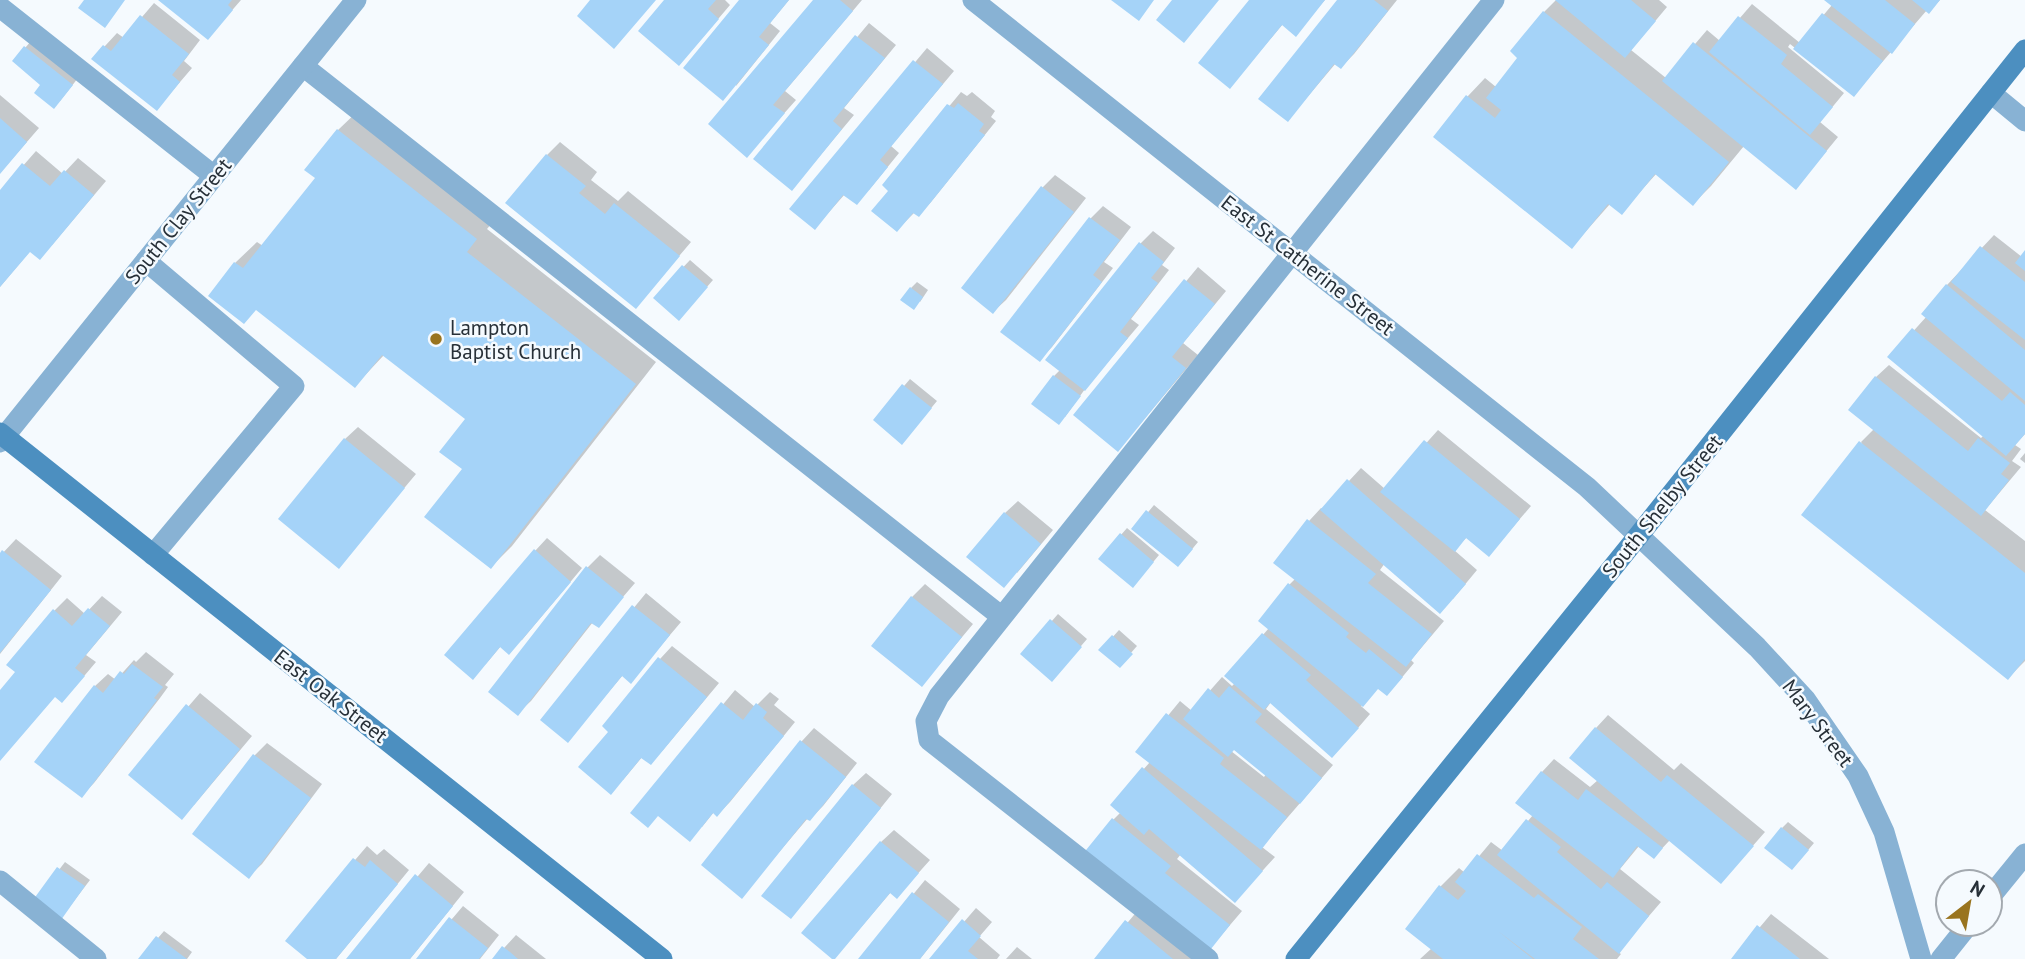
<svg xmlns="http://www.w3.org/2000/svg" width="2025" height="959" font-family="'PT Sans',sans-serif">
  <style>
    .shadow { fill: #0003; fill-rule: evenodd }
    .building { fill: #a5d3f8 }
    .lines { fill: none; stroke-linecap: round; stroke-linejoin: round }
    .lane { stroke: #88b2d4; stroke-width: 21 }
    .street { stroke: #88b2d4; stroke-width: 21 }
    .secondary { stroke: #4c8fc0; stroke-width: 21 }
    .poi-dot { fill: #99741f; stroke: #f5fafe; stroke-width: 2.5 }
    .labels { text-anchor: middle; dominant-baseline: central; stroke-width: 5; stroke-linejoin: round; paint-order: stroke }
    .street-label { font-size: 21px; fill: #273038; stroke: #f5fafe }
    .poi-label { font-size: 21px; fill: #273038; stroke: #f5fafe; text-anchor: start }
  </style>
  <rect width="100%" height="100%" fill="#f5fafe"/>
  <path class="shadow" d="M160 0H241L208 38Z
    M667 0H725L730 5 691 51Z
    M741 0H789L770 23 780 31 736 86Z
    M815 0H862L785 91 796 100 747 155Z
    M1251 0H1325L1295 34 1283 24 1230 87Z
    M1339 0H1397L1354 54 1341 67 1336 63 1288 120Z
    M1556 0H1659L1667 7 1631 50 1666 78 1707 30 1720 41 1752 4 1800 43 1832 5 1826 0H1940L1929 12 1927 10 1854 95 1790 44 1788 47 1844 93 1820 122 1838 137 1796 188 1744 146 1711 186 1693 204 1657 173 1621 213 1610 204 1572 247 1435 136 1468 96 1485 78 1496 87 1520 57 1544 12Z
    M154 3 200 40 184 61 192 68 157 109 93 59 117 33 124 38Z
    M869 23 896 45 844 108 854 115 792 189 755 159Z
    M31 41 78 78 60 101 14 61Z
    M927 48 954 71 891 146 899 153 869 190 845 194 815 228 792 209Z
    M961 92 967 96 972 92 995 111 991 117 996 121 931 202 919 215 915 212 897 230 890 191 884 185Z
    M0 95 39 128 0 173Z
    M360 109 497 217 487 229 656 362 512 546 491 567 464 469 467 419 384 355 355 386 235 263 257 242 263 246 317 177 338 130Z
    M560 142 597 172 591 180 618 201 628 191 691 242 636 307 547 155Z
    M36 151 63 174 78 158 106 181 52 245 31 250 0 287V192Z
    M1055 175 1086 198 1006 300 993 312 1043 187Z
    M1103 206 1131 227 1104 262 1113 268 1052 347 1040 359 1003 332 1091 218Z
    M1153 231 1175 248 1162 265 1169 270 1131 319 1139 325 1085 389 1065 417 1054 376 1060 370 1141 243Z
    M1994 235 2022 257 2025 253V434L2015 445 2021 449 2012 461 2021 467 1985 510 2025 541V661L2008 678 1861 442 1874 429 1876 377 1889 365 1981 438 1984 435 1890 357 1927 316 1947 285Z
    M690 260 713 280 685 312 655 297Z
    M1198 267 1226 291 1183 343 1198 355 1118 450 1075 415Z
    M917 282 928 290 920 302 911 288Z
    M910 379 937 401 908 436 875 420Z
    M358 427 416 474 339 566 345 439Z
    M1438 430 1531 506 1489 555 1467 537 1454 550 1477 570 1453 599 1385 563 1380 570 1444 621 1411 660 1414 663 1399 681 1379 687 1361 706 1370 714 1345 743 1271 702 1266 709 1333 765 1262 847 1275 857 1235 901 1181 854 1177 859 1242 911 1207 952 1113 820 1121 812 1112 805 1150 762 1138 752 1180 701 1192 711 1222 677 1232 686 1235 683 1227 676 1269 628 1289 585 1296 578 1309 521 1321 508 1323 509 1361 468 1385 489ZM1235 748 1266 774 1264 777 1231 751Z
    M2025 453V463L2020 459Z
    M1018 501 1053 530 1017 573 1005 513Z
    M1154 505 1198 542 1184 559 1134 529Z
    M1127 528 1159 555 1139 579 1100 559Z
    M547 538 582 568 522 640 501 646 485 665 535 551Z
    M16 539 62 576 0 654V556Z
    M600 555 635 583 598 626 593 622 531 701 518 713 587 568Z
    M925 584 973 624 922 685 912 597Z
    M646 593 681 622 631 681 623 675 568 740 542 720Z
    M102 596 122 612 86 655 96 662 74 688 56 695 0 760V693L18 672 54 611 67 598 85 614Z
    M1058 614 1087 639 1058 673 1023 654Z
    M1119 630 1137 646 1123 662 1101 650Z
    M672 646 719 683 663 750 651 763 643 756 623 780 610 731 660 659Z
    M146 652 174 674 165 685 168 687 160 698 94 783 81 796 95 686 108 674 116 680 134 660 136 662Z
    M735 690 755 707 770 692 779 699 774 705 795 722 730 802 717 815 714 812 702 827 659 815 633 813Z
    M200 693 252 736 194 805 130 774Z
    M1608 715 1674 770 1681 763 1765 832 1721 882 1670 840 1654 857 1639 846 1620 869 1661 902 1618 952 1621 954 1617 959H1420L1432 948 1407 928 1441 886 1459 868 1465 873 1491 842 1503 851 1533 815 1542 772 1554 759 1590 787 1598 780 1596 728Z
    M814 728 857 763 823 806 810 819 808 818 742 896 703 865 802 741Z
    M267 743 322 784 262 864 249 876 255 755Z
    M866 773 892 794 803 904 853 785Z
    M1788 822 1814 843 1798 862 1782 828Z
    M894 830 930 860 897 897 891 892 846 945 881 842Z
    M367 846 377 855 384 849 409 870 336 959H310L287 940Z
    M65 862 90 880 61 918 36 900Z
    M429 863 464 892 410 959H348Z
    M925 880 960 909 920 959H860Z
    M463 906 499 935 480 959H418Z
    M976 908 992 922 979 937 1000 955 997 959H932Z
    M1139 909 1198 959H1097Z
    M1771 914 1829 959H1733Z
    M164 931 192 952 187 959H140Z
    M516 935 546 959H494Z
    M1017 947 1032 959H1006Z"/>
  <path class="building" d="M84 0H125L105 28 78 8Z
    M158 0H232L228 5 233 10 208 40Z
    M590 0H656L614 49 577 16Z
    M664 0H716L708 9 719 19 679 66 638 31Z
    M739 0H789L759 37 769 45 723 101 683 68Z
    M813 0H840L853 11 773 105 785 113 747 158 708 124Z
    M1111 0H1154L1139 21Z
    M1172 0H1219L1184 43 1156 20Z
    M1249 0H1325L1296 37 1282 25 1230 89 1198 63Z
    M1337 0H1374L1388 11 1341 69 1334 64 1288 122 1258 99Z
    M1555 0H1631L1656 21 1625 58Z
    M1824 0H1885L1915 24 1892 54Z
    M1912 0H1940L1929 14Z
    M1543 11 1729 162 1693 206 1655 174 1622 215 1608 204 1572 249 1433 137 1466 95 1495 118 1501 110 1486 98 1517 58 1510 51Z
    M1822 13 1883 61 1854 97 1793 49Z
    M140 15 189 54 172 75 180 82 157 111 91 59 103 45 111 51Z
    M1738 16 1787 55 1781 64 1833 107 1810 135 1709 52Z
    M855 35 885 58 833 121 842 129 792 191 753 159Z
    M1693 42 1827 151 1796 190 1662 81Z
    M24 46 73 85 54 109 34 93 40 85 12 61Z
    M913 60 943 84 880 160 888 167 857 205 843 195 815 230 789 209Z
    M958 103 984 124 979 131 985 135 919 217 913 213 897 232 871 211 888 191 882 185 947 104 954 108Z
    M0 118 27 142 0 174Z
    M337 129 477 239 467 252 636 384 491 569 424 517 462 469 439 452 465 419 382 355 355 388 256 310 244 324 208 296 234 262 243 268 315 178 304 170Z
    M546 154 586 186 579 193 605 214 614 203 680 256 636 309 505 203Z
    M22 163 50 186 64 170 94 195 40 260 30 252 0 287V190Z
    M1041 186 1074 212 993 314 961 288Z
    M1089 217 1120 240 1093 275 1102 282 1040 362 1000 332Z
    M1139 242 1164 262 1151 278 1158 283 1120 332 1128 338 1085 391 1045 360Z
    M1980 246 2025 282V340L1951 282Z
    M2025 250V271L2015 263Z
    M682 265 708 287 679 321 653 298Z
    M1184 279 1215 304 1172 357 1186 368 1118 452 1073 415Z
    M1946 284 2025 350V401L1921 314Z
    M910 287 923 297 914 310 900 300Z
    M1912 328 2002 401 2010 392 2025 405V434L2006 456 1887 357Z
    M1053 375 1081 396 1059 425 1031 404Z
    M1875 376 1968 451 1978 438 2010 463 2001 474 2009 480 1981 516 1848 410Z
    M902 384 932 408 902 445 873 420Z
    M344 438 405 488 339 569 278 519Z
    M1424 440 1520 519 1489 557 1466 538 1455 552 1380 492Z
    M1859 441 2025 573V659L2008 680 1801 515Z
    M1347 479 1466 584 1440 614 1320 510Z
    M1146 510 1193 549 1178 567 1131 529Z
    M1004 512 1041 544 1004 588 966 557Z
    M1307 519 1376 574 1368 583 1432 634 1406 667 1273 563Z
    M1120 533 1154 562 1133 588 1098 559Z
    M534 549 571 582 509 655 500 647 473 680 444 655Z
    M2 550 51 590 0 653V553Z
    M586 566 624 597 599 628 591 623 518 716 488 692Z
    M1288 583 1349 633 1346 637 1366 653 1369 649 1403 677 1387 696 1378 689 1363 707 1258 621Z
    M911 596 962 637 922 687 871 646Z
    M632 605 670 635 631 684 622 676 568 743 540 720Z
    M88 608 110 626 75 668 85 676 62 703 55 697 0 761V690L15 672 6 665 53 609 72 626Z
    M1050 619 1082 647 1052 682 1020 654Z
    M1262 633 1311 675 1306 680 1359 728 1332 758 1270 703 1264 710 1224 676Z
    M1112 635 1133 654 1120 668 1098 650Z
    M658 657 707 697 651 765 641 758 611 795 578 767 608 732 602 726Z
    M132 664 163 687 154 698 157 700 147 713 82 798 34 762 94 685 103 693 120 671 124 674Z
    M1229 686 1262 714 1255 722 1322 778 1300 804 1234 750 1228 757 1183 719 1208 688 1219 698Z
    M721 702 743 720 756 703 767 712 763 718 784 736 717 817 713 813 690 842 658 816 648 828 630 813Z
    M186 704 240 749 182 820 128 775Z
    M1166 713 1224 758 1220 764 1287 817 1261 850 1135 752Z
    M1595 727 1661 782 1667 775 1754 846 1721 884 1569 758Z
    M800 740 846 777 810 821 806 819 742 899 701 865Z
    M253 754 311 798 249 879 192 834Z
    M1142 767 1263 871 1235 903 1149 829 1144 835 1110 805Z
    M1541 771 1578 800 1586 789 1663 848 1654 859 1637 846 1613 878 1515 803Z
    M852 784 881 808 791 919 761 896Z
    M1112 818 1171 866 1165 873 1230 925 1207 954 1082 855Z
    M1526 819 1561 847 1557 852 1601 889 1607 882 1649 916 1619 954 1497 855Z
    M1781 827 1809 850 1792 870 1764 848Z
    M880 841 919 873 897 899 890 893 835 959H832L801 933Z
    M1477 854 1534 898 1538 894 1582 927 1573 939 1599 959H1535L1498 931 1533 959H1443L1405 929 1439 885 1458 900 1466 891 1455 882Z
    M353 858 365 867 370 860 398 884 336 959H307L285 941Z
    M57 867 85 886 61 920 33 900Z
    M415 874 453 906 410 959H346Z
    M912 892 949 922 920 959H858Z
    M449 917 488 948 479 959H416Z
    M962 919 981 936 968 951 978 959H929Z
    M1125 920 1138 930 1173 959H1094Z
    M1757 925 1800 959H1731Z
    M156 936 187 959H138Z
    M502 946 510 952 518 959H492Z"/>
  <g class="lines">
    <path class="lane" d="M0 7 214 176
      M303 66 1002 617 1494 0
      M146 261 294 386 153 555
      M1002 617 939 696 926 721 929 740 1208 959
      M0 881 96 959"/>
    <path class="street" d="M973 0 1587 487 1757 647 1805 699 1858 776 1884 832 1921 959
      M1991 93 2025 121
      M0 442 356 0
      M1990 897 2025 854
      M1941 959 1969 924"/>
    <path class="secondary" d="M0 433 662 959
      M1296 959 1639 535 2025 50"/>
  </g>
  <circle class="poi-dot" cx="436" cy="339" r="7"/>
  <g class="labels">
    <g class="street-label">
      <text transform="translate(178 221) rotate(-51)">South Clay Street</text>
      <text transform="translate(1308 265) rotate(38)">East St Catherine Street</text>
      <text transform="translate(1662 506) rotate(-51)">South Shelby Street</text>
      <text transform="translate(331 696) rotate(38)">East Oak Street</text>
      <text transform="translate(1818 723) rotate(53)">Mary Street</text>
    </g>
    <g class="poi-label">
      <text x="450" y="327">Lampton<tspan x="450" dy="24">Baptist Church</tspan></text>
    </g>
  </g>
  <g transform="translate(1969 903) rotate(31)"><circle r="33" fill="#f5fafe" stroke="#a3a9af" stroke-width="2"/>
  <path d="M0-5L12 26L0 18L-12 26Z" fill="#99741f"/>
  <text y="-10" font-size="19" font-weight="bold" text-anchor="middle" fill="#273038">N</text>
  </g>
</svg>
